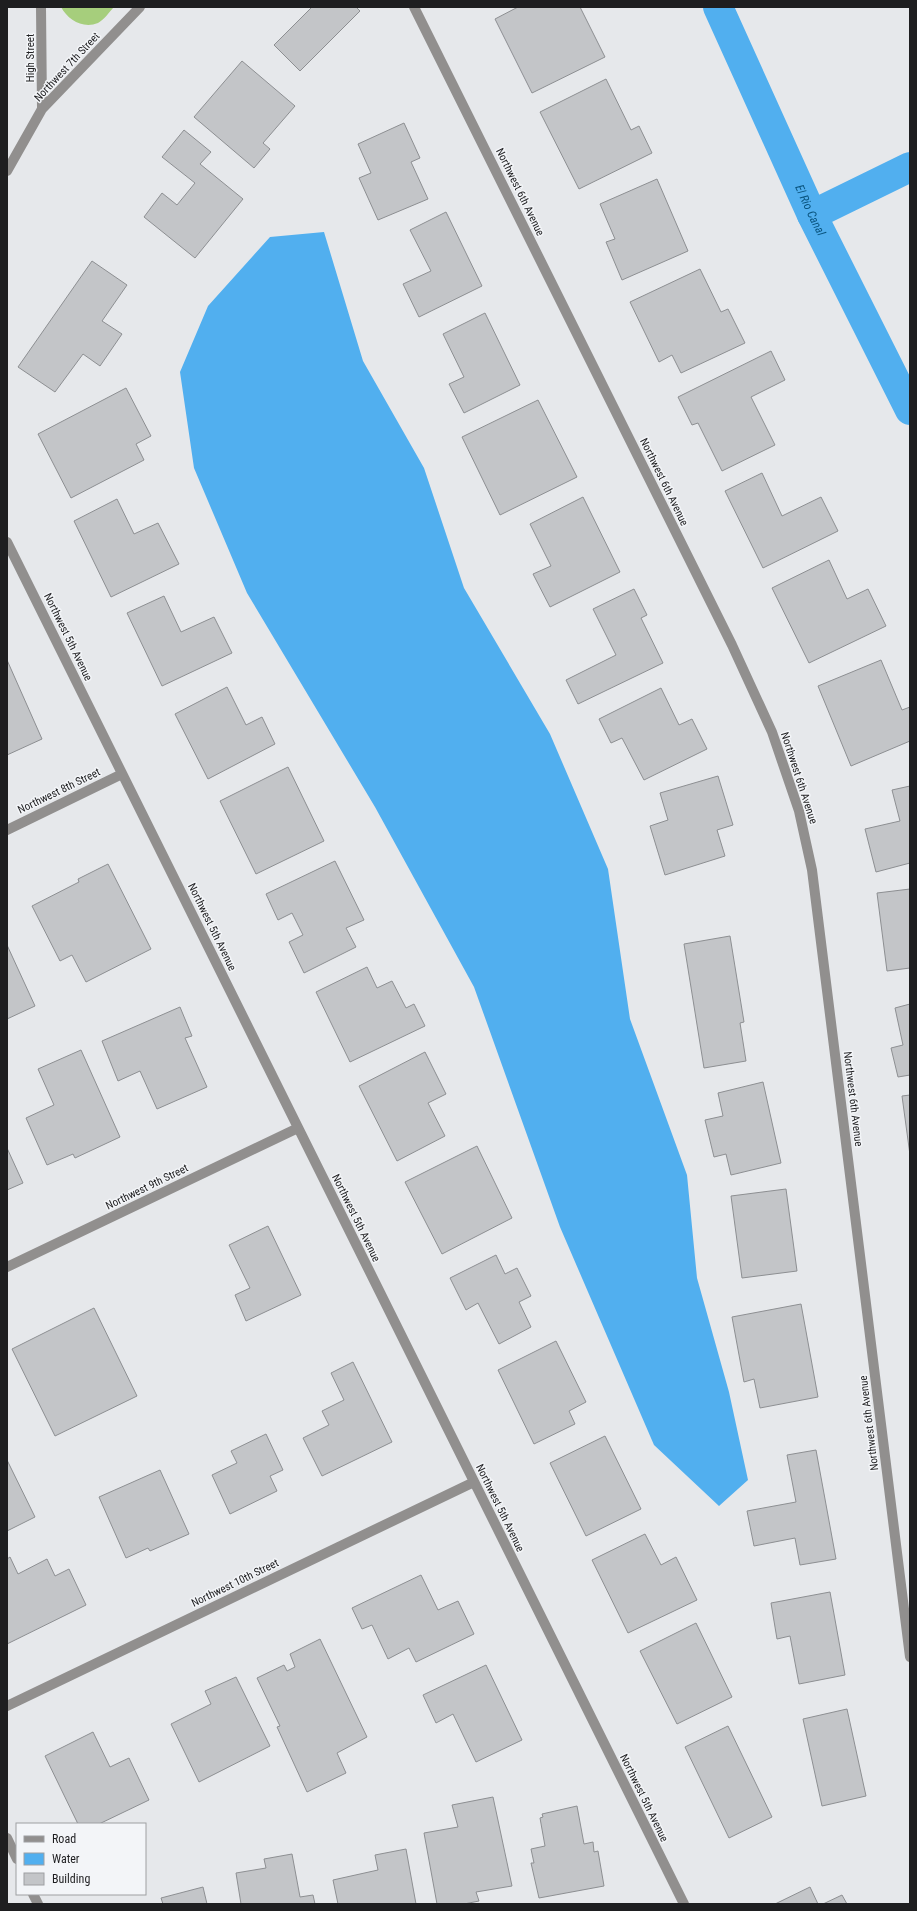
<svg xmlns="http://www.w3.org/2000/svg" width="917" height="1911" font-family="'Roboto Condensed',sans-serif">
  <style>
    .green { fill: #a6ce7c }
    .water { fill: #51afef }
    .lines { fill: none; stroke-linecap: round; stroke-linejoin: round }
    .canal { stroke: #51afef; stroke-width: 30 }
    .building { fill: #c3c5c8; stroke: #8d8f92 }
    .minor { stroke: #918f8e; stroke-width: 10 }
    .labels { text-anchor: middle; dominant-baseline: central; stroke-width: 3; stroke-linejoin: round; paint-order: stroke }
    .street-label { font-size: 11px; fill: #1e1e20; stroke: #f3f5f8 }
    .water-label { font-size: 12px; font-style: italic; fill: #09537d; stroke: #f3f5f8 }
  </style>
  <rect width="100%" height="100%" fill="#e6e8eb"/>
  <path class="green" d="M61 7H114C110 11 104 20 98 23 83 29 68 20 61 7Z"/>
  <path class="water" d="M324 232 363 361 424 468 464 588 550 734 608 869 630 1019 687 1175 697 1278 729 1392 748 1480 719 1506 654 1445 560 1227 474 987 375 807 247 593 194 468 180 372 208 306 270 237Z"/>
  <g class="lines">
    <g class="canal">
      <path id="s1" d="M718 7 812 215 910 410"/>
      <path d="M812 215 910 167"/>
    </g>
  </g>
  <path class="building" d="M312 7H356L360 11 300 71 274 45Z
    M518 7H580L605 57 532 93 495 19Z
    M242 61 295 106 263 143 270 149 254 168 194 117Z
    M606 79 631 130 639 126 652 153 579 189 540 112Z
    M404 123 420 158 411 162 428 199 378 220 359 178 371 173 358 144Z
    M184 130 211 152 200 164 243 199 195 258 144 217 162 193 177 205 195 183 162 157Z
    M657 179 688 251 622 280 606 242 615 239 600 204Z
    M446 212 482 286 419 317 403 284 431 271 410 230Z
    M92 261 127 285 102 321 122 334 100 366 83 354 55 392 18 367Z
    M700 269 721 312 728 309 745 343 681 373 672 355 659 362 630 302Z
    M485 313 520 385 464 413 449 384 464 377 443 334Z
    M771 351 785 380 751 397 775 445 722 471 698 423 692 425 678 397Z
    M126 388 151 436 136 444 144 460 71 498 38 434Z
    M538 400 577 477 500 515 462 437Z
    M762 473 782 516 821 497 838 531 763 568 725 491Z
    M583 497 620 572 550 607 533 574 551 566 530 524Z
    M117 499 134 534 158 523 179 564 111 597 74 521Z
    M829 560 847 599 868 589 886 626 809 663 772 588Z
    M634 589 647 615 641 618 663 663 578 704 566 680 616 655 593 609Z
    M164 596 181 632 214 617 232 653 162 686 127 613Z
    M7 660 42 739 7 755Z
    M881 660 902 710 910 707V741L851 766 818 686Z
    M227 687 246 725 262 717 275 744 208 779 175 714Z
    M661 688 679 725 692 719 707 749 644 780 622 738 611 743 599 719Z
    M288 767 324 841 256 874 220 801Z
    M718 776 733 825 717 830 725 856 665 875 650 826 668 820 660 793Z
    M910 786V863L876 872 865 829 900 821 892 790Z
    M335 861 364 920 346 928 356 947 304 973 289 942 303 935 292 913 278 920 266 894Z
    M108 864 151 949 86 982 72 955 60 961 32 906 79 882 78 879Z
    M910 889V968L887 971 877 893Z
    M730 936 744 1022 740 1023 746 1061 704 1068 684 944Z
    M7 945 35 1006 7 1019Z
    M367 967 377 988 392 981 406 1008 414 1004 425 1026 350 1062 316 992Z
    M910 1004V1075L898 1077 891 1048 903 1045 895 1008Z
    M180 1007 192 1036 185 1038 207 1087 157 1109 140 1071 118 1081 102 1041Z
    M81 1050 120 1137 75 1158 73 1154 47 1165 26 1118 54 1105 38 1069Z
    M425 1052 446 1094 428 1103 445 1136 397 1161 359 1086Z
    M763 1082 781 1163 731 1175 726 1154 714 1157 705 1120 723 1116 718 1093Z
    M910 1095V1155L902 1096Z
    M477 1146 512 1218 442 1254 405 1182Z
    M7 1148 23 1183 7 1190Z
    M786 1189 797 1271 742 1278 731 1196Z
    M268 1226 301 1295 246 1321 235 1295 250 1288 229 1245Z
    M496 1255 505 1274 517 1268 531 1296 519 1302 531 1327 499 1344 478 1303 466 1310 450 1278Z
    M801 1304 818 1397 760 1408 754 1379 744 1382 732 1317Z
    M94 1308 137 1396 55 1436 12 1349Z
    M556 1341 586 1402 569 1411 575 1424 534 1444 498 1370Z
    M353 1362 392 1442 322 1476 303 1438 329 1425 322 1411 344 1400 331 1373Z
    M266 1434 283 1470 270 1476 277 1491 230 1514 212 1475 237 1463 231 1451Z
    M605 1436 641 1509 586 1536 550 1463Z
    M816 1450 836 1559 800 1565 795 1538 754 1546 747 1511 796 1502 787 1455Z
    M7 1460 35 1517 7 1531Z
    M160 1470 189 1534 150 1551 148 1548 126 1558 99 1497Z
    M645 1534 661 1565 676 1557 697 1600 628 1633 592 1560Z
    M10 1557 18 1574 47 1559 55 1576 69 1569 86 1605 7 1644V1559Z
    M421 1575 438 1610 458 1601 474 1634 416 1662 409 1648 388 1659 372 1625 362 1629 352 1608Z
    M830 1592 845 1675 799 1684 790 1636 777 1639 771 1603Z
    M696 1623 732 1697 677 1724 640 1651Z
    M320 1639 367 1737 337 1753 346 1773 307 1792 277 1727 280 1726 257 1678 284 1665 287 1671 295 1667 290 1654Z
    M486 1665 522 1740 476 1762 453 1714 436 1723 423 1695Z
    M236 1677 270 1746 199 1782 171 1724 211 1704 205 1691Z
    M847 1709 866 1796 822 1806 803 1719Z
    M728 1726 772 1817 729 1838 685 1747Z
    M93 1732 110 1767 129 1758 149 1800 99 1824H78L45 1756Z
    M493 1797 512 1886 476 1892 479 1901 464 1904H437L424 1833 458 1827 452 1805Z
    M577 1806 584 1844 593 1842 594 1852 598 1851 604 1886 539 1898 531 1863H534L531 1849 545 1846 540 1818 543 1817 542 1814Z
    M406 1849 416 1904H338L333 1880 378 1870 375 1855Z
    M292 1854 300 1897 313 1895 315 1904H241L236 1873 266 1868 264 1859Z
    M203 1887 207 1904H163L161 1898Z
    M810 1887 818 1904H775Z
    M842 1895 847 1904H823Z"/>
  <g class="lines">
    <path class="minor" d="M41 7 42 109
      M414 7 732 645 772 732 799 811 812 870 910 1657
      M7 171 42 109 140 7
      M7 542 684 1904
      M7 830 122 774
      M7 1267 298 1128
      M7 1706 474 1482
      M7 1838 17 1859
      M33 1894 38 1904"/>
  </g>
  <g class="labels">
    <g class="street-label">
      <text transform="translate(30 58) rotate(-90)">High Street</text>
      <text transform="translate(67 67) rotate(-47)">Northwest 7th Street</text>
      <text transform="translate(520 192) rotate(64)">Northwest 6th Avenue</text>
      <text transform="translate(664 482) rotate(64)">Northwest 6th Avenue</text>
      <text transform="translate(68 637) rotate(64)">Northwest 5th Avenue</text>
      <text transform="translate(799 778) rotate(72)">Northwest 6th Avenue</text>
      <text transform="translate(59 791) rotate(-26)">Northwest 8th Street</text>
      <text transform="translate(212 927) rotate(64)">Northwest 5th Avenue</text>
      <text transform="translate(853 1099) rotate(83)">Northwest 6th Avenue</text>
      <text transform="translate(147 1187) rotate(-26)">Northwest 9th Street</text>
      <text transform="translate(356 1218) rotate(64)">Northwest 5th Avenue</text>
      <text transform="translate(869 1423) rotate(-97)">Northwest 6th Avenue</text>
      <text transform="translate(500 1508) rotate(64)">Northwest 5th Avenue</text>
      <text transform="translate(235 1583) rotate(-26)">Northwest 10th Street</text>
      <text transform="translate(644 1798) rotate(64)">Northwest 5th Avenue</text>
    </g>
    <g class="water-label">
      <text stroke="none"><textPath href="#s1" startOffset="223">El Rio Canal</textPath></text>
    </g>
  </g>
  <rect width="917" height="1911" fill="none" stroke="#1e1e20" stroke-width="16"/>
  <rect x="16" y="1823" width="130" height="72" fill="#f3f5f8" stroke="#9e9fa2"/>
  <rect x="24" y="1836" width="20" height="6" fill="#918f8e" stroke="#9e9fa2"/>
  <text x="52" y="1843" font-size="12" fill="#1e1e20">Road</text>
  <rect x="24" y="1853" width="20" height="12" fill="#51afef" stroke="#9e9fa2"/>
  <text x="52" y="1863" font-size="12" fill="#1e1e20">Water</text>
  <rect x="24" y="1873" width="20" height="12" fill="#c3c5c8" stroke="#9e9fa2"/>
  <text x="52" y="1883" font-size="12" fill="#1e1e20">Building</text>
</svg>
